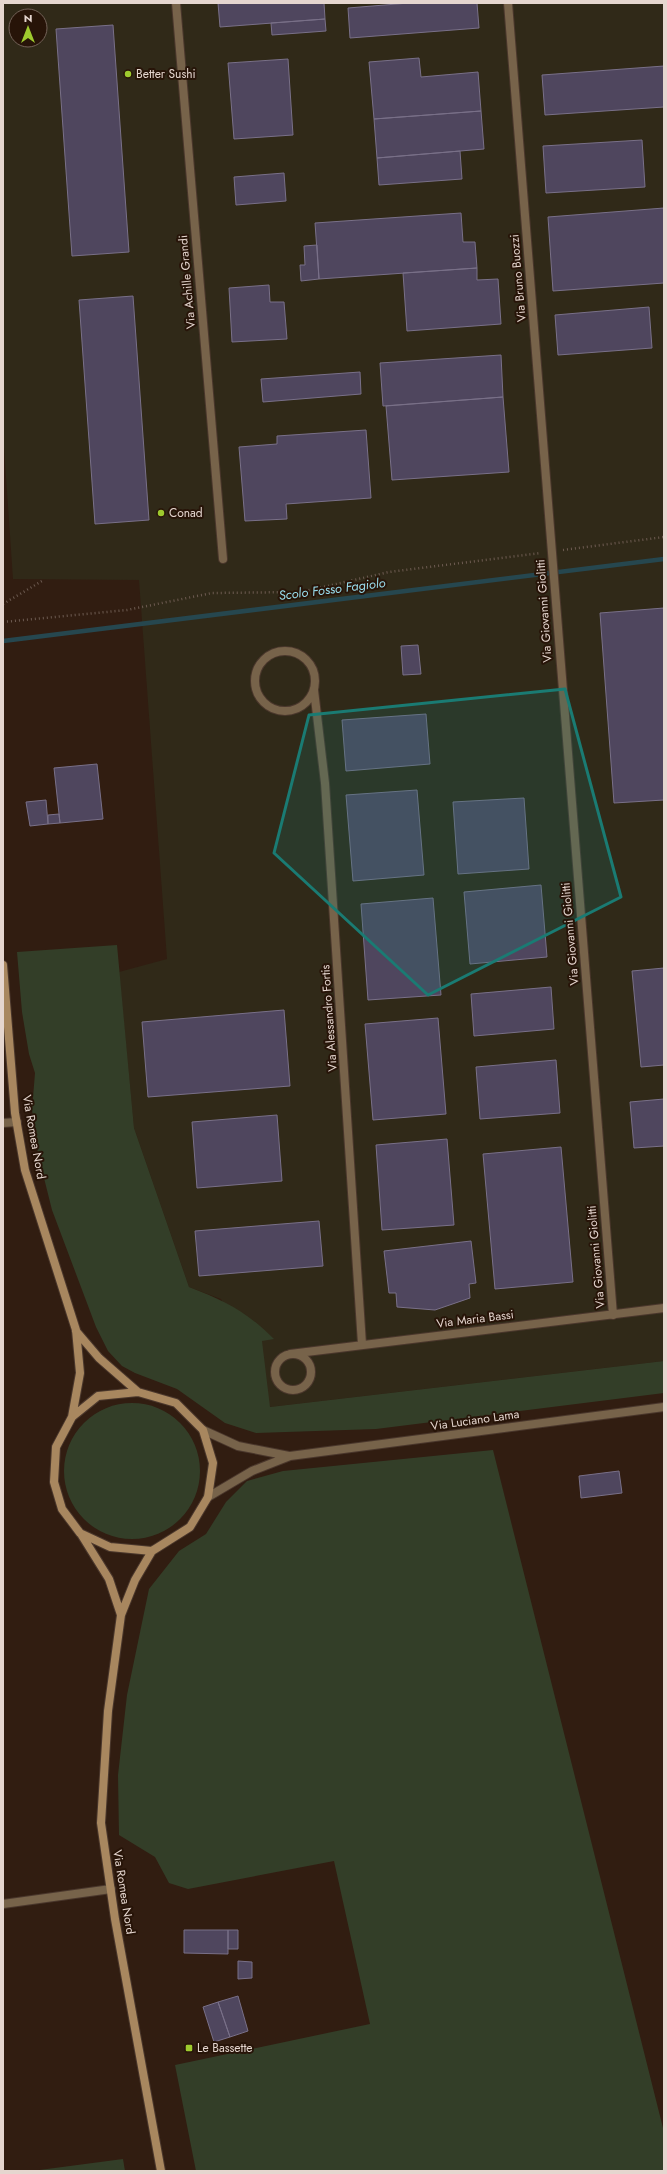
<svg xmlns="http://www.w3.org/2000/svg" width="667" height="2174" font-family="Jost,sans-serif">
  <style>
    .industrial { fill: #302918; fill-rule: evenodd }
    .green { fill: #333e28 }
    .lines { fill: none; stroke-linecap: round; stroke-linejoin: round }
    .stream { stroke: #26474f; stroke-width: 4.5 }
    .building { fill: #4f465e; stroke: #797088 }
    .lane-casing { stroke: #4a372c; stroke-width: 10 }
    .street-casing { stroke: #4a372c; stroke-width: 10 }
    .secondary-casing { stroke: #4a372c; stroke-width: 10 }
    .path { stroke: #6d5b51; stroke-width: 2.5; stroke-dasharray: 1 3; stroke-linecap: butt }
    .lane { stroke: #77634a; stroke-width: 8 }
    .street { stroke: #77634a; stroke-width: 8 }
    .secondary { stroke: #a8875f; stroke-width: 8 }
    .marked { fill: #1a7b73; fill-opacity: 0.2; stroke: #1a7b73; stroke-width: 3; stroke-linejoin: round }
    .poi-dot { fill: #9eca2e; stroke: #271408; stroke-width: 1.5 }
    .labels { text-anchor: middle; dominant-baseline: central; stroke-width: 4; stroke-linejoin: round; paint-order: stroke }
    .poi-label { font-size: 12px; fill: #e5d6cf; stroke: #271408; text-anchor: start }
    .street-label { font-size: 12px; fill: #e5d6cf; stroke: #271408 }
    .water-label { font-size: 13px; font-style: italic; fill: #98dbeb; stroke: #271408 }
  </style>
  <rect width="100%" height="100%" fill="#311d11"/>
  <path class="industrial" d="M3 3H664V1361L270 1407 221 1299 189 1287 134 1128 119 972 167 959 139 580 13 579 3 433ZM16 16H40V40H16Z"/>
  <path class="green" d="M117 945 134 1128 189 1287C225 1301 246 1311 274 1339L262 1341 270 1407 664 1361V1393L376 1429 256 1433 225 1423 177 1389 135 1373 122 1366 108 1351 96 1327 52 1210 38 1154 32 1110 35 1073 29 1054 22 1012 17 952Z
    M64 1471a68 68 0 1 1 136 0a68 68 0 1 1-136 0Z
    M493 1450 664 2132V2171H196L175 2065 370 2024 334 1861 188 1889 169 1883 155 1857 119 1835 118 1775 127 1695 149 1589 179 1551 206 1534 226 1502 247 1481 283 1471Z
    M123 2159 125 2171H32Z"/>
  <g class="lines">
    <path class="stream" d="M3 641 664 559"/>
  </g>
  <path class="building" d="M218 3H324L325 19 220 27Z
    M409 3H477L479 28 350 38 348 8Z
    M325 19 326 31 272 35 271 23Z
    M113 25 129 252 72 256 56 29Z
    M419 58 421 77 478 72 481 111 374 119 369 62Z
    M288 59 293 135 234 139 228 63Z
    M664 66V107L545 115 542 75Z
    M481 111 484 149 377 158 374 119Z
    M642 140 645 187 546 193 543 146Z
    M460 151 462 179 379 185 377 158Z
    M284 173 286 201 236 205 234 177Z
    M664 208V283L553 291 548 217Z
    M461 213 463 242H475L477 268 319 279 315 223Z
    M317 245 319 279 301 281 300 265H305L304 246Z
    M477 268V280L498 279 501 324 407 331 403 273Z
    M269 285 270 302H284L287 339 232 342 229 288Z
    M133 296 149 520 95 524 79 300Z
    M649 307 652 348 558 355 555 315Z
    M501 355 503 397 383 406 380 363Z
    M360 372 361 394 263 402 261 379Z
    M503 397 509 472 392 480 386 406Z
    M366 430 371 498 286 504 287 519 245 521 239 447 277 444V436Z
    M664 608V800L614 803 600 613Z
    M418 645 421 674 403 675 401 646Z
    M426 714 430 764 346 771 342 720Z
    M97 764 103 819 60 823 54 768Z
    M417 790 424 875 353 881 346 795Z
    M524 798 529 869 458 874 453 802Z
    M46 800 48 824 30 826 26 802Z
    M59 814 60 823 48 824V815Z
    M541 885 547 957 470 964 464 892Z
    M433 898 441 995 368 1000 361 904Z
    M664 968V1065L641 1067 632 971Z
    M551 987 554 1029 474 1036 471 994Z
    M284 1010 290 1086 148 1097 142 1022Z
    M438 1018 446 1114 373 1120 365 1024Z
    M556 1060 560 1113 480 1119 476 1067Z
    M664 1099V1146L634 1148 630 1102Z
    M277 1115 282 1181 197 1188 192 1122Z
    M447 1139 454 1225 382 1230 376 1145Z
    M561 1147 573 1282 495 1289 483 1154Z
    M319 1221 323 1266 199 1276 195 1231Z
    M471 1241 476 1283 469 1284 470 1298 435 1310 397 1307 396 1293H389L384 1251Z
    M619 1471 622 1493 581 1498 579 1476Z
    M184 1930H228V1954L184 1953Z
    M228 1930H238V1949H228Z
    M238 1961 252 1962V1978L238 1979Z
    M238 1996 248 2031 230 2037 218 2002Z
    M218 2002 230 2037 214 2042 203 2007Z"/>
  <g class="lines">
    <g class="lane-casing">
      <path id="lane" d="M3 1123 17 1122"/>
    </g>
    <g class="street-casing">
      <path id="street" d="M176 3 223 559
        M508 3 613 1315
        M255 681a30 30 0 1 1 60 0a30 30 0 1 1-60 0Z
        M314 690 325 783 362 1344
        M290 1354 664 1308
        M275 1372a18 18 0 1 1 36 0a18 18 0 1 1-36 0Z
        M203 1430 238 1446 289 1456
        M208 1497 252 1471 290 1456 664 1407
        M3 1904 111 1889"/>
    </g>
    <g class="secondary-casing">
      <path id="secondary" d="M3 965 15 1113 25 1170 76 1330 80 1373 72 1417
        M76 1331 99 1358 138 1392
        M138 1392 176 1403 203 1430 213 1463 208 1497 190 1527 152 1551 110 1547 80 1533 62 1509 54 1482 56 1447 72 1417 98 1396Z
        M81 1534 109 1579 121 1615
        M152 1551 135 1580 121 1615 108 1711 101 1823 115 1919 161 2171"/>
    </g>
    <path class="path" d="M563 550 664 537
      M3 604 42 581
      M3 622 127 610 212 593 301 592 389 572 541 553"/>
    <use href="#lane" class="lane"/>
    <use href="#street" class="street"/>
    <use href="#secondary" class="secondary"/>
  </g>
  <path class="marked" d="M565 689 621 897 428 995 274 853 309 715Z"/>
  <g class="poi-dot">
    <circle cx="128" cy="74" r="4"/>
    <circle cx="161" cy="513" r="4"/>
    <rect x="185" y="2044" width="8" height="8" rx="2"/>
  </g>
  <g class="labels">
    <g class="poi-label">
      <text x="136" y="74">Better Sushi</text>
      <text x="169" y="513">Conad</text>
      <text x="197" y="2048">Le Bassette</text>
    </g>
    <g class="street-label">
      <text transform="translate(518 278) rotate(-95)">Via Bruno Buozzi</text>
      <text transform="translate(187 282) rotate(-95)">Via Achille Grandi</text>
      <text transform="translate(544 611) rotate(-94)">Via Giovanni Giolitti</text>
      <text transform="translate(570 934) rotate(-95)">Via Giovanni Giolitti</text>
      <text transform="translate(329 1018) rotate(-94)">Via Alessandro Fortis</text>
      <text transform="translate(34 1137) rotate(80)">Via Romea Nord</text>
      <text transform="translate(596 1257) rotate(-95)">Via Giovanni Giolitti</text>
      <text transform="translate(475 1319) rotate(-7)">Via Maria Bassi</text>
      <text transform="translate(475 1420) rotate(-8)">Via Luciano Lama</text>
      <text transform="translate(124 1892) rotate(81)">Via Romea Nord</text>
    </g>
    <g class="water-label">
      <text transform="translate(332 589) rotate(-7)">Scolo Fosso Fagiolo</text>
    </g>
  </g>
  <rect width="667" height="2174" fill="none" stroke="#e5d6cf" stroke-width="8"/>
  <g transform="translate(28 28)"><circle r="19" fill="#271408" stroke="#736258"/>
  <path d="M0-3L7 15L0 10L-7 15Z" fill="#9eca2e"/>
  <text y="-6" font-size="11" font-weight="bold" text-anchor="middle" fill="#e5d6cf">N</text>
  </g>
</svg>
